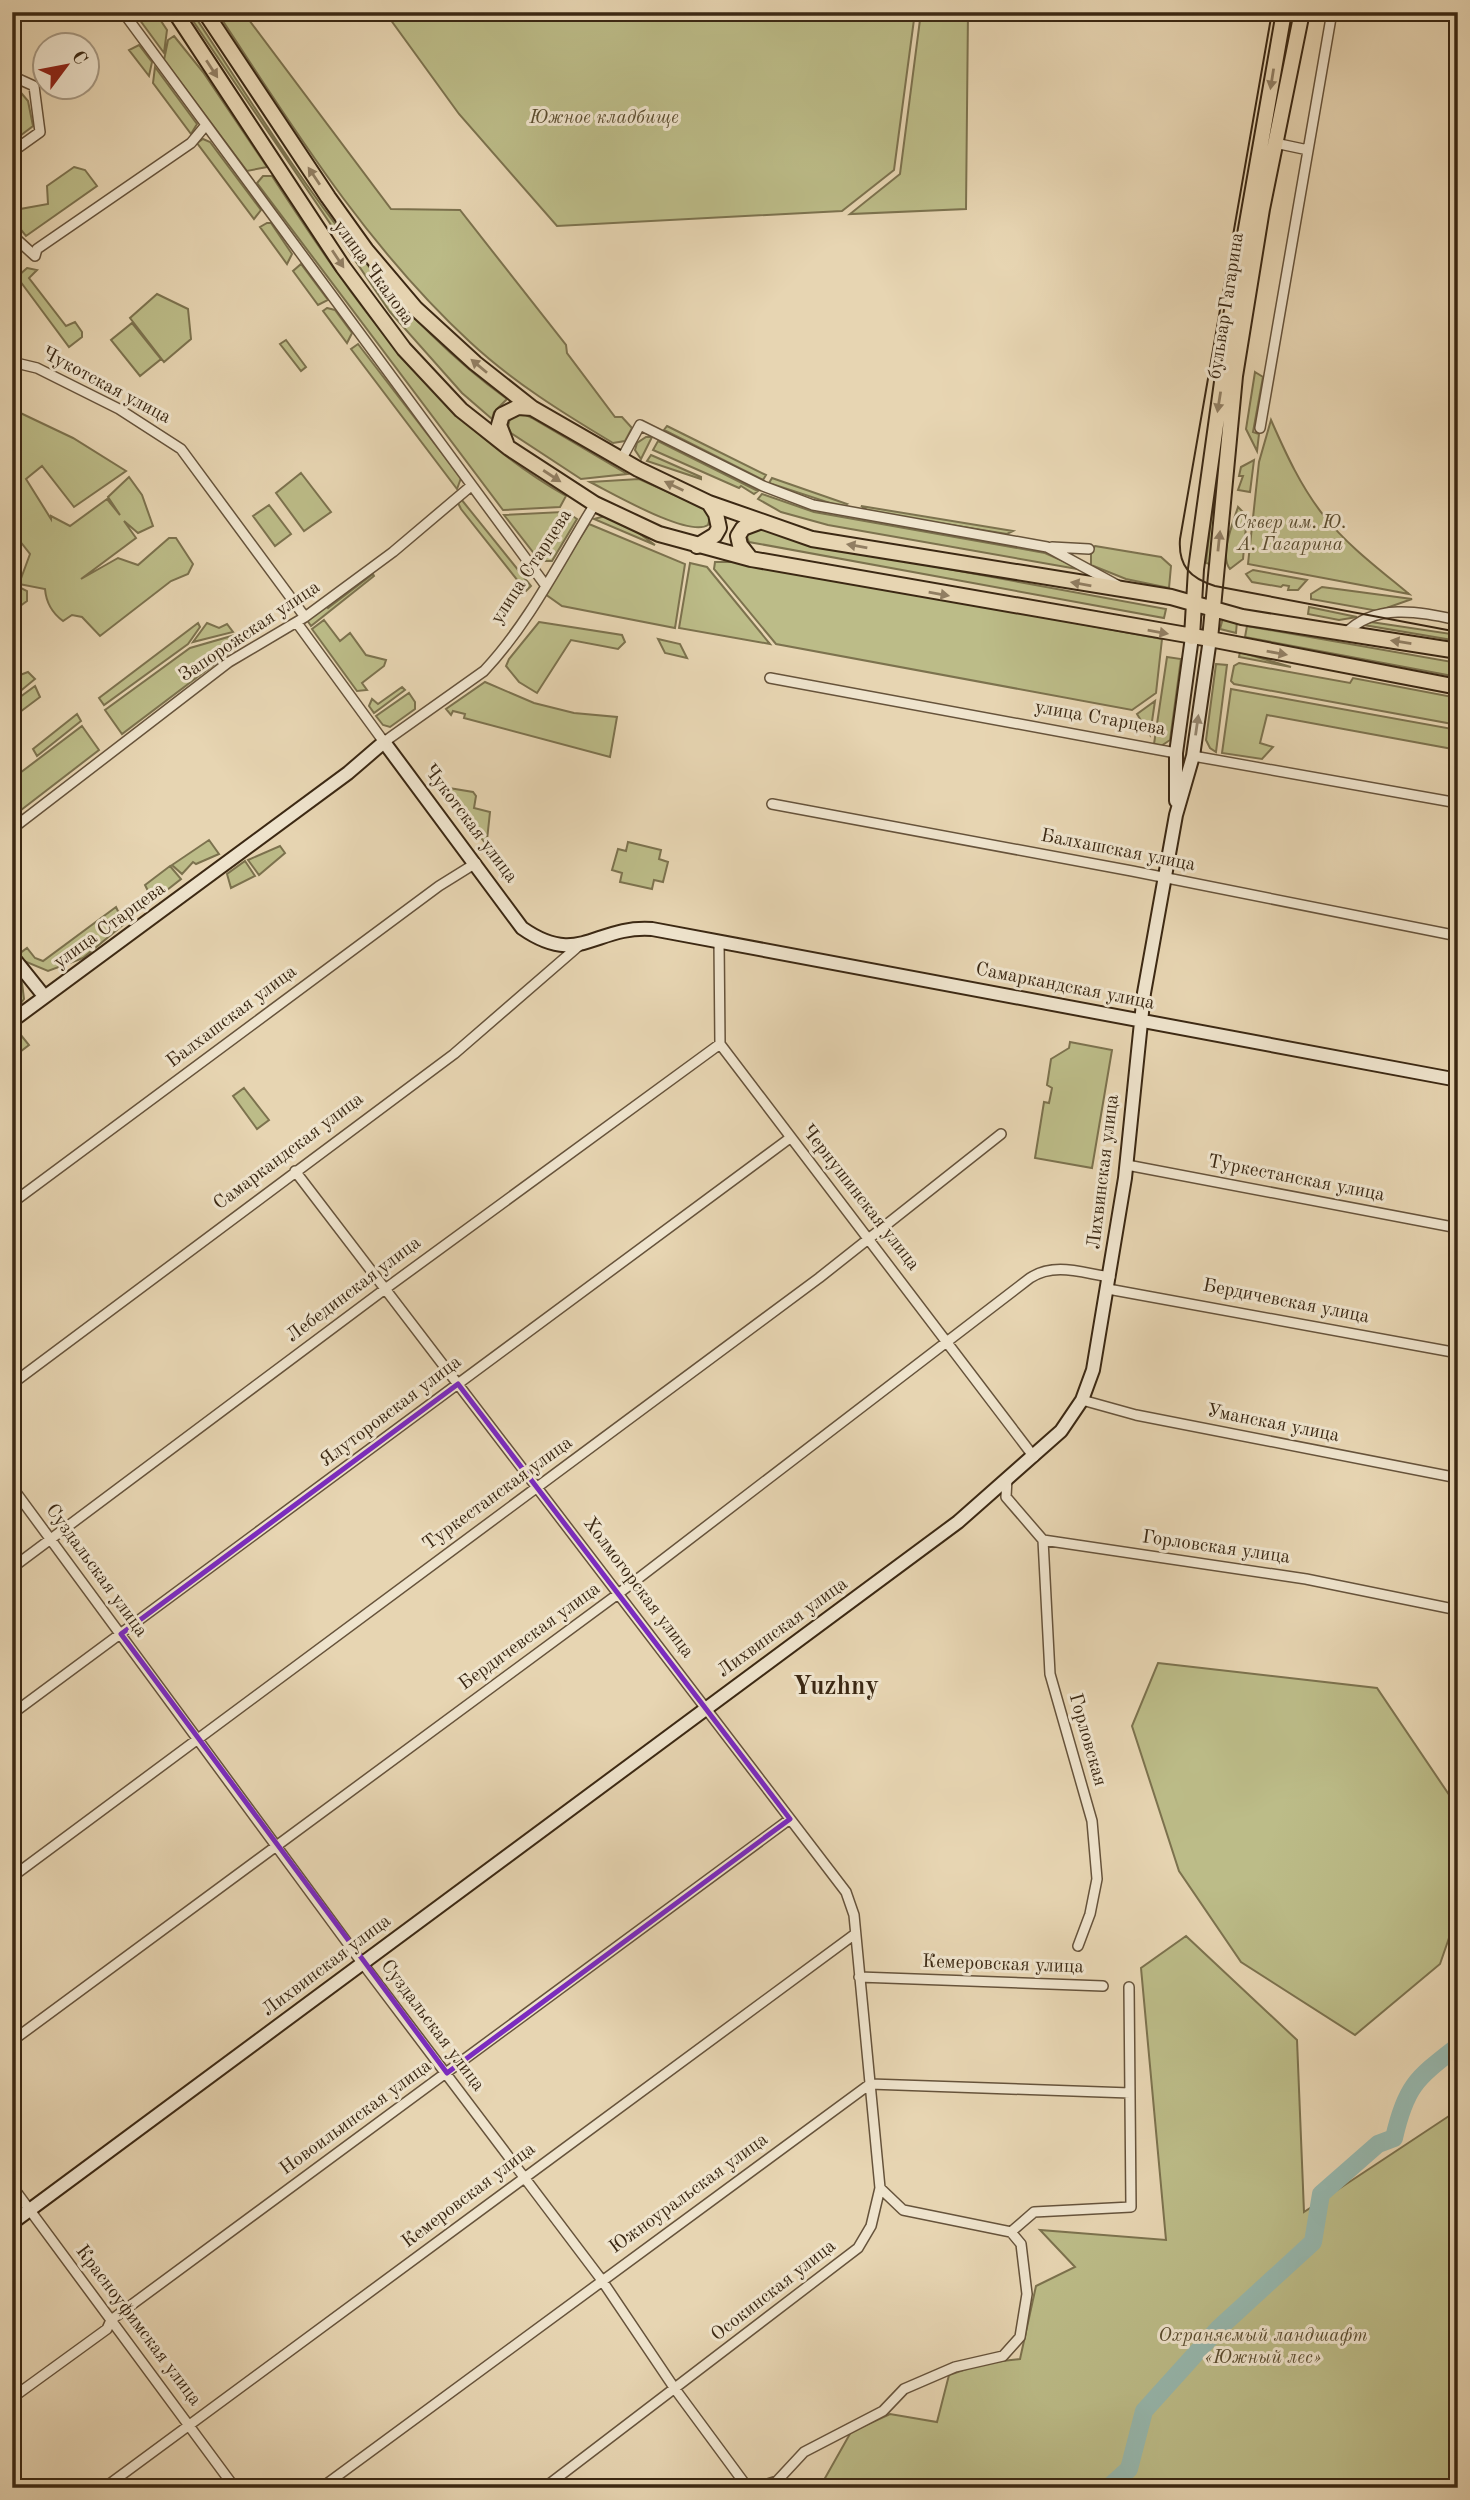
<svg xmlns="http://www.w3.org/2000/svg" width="1470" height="2500" font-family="'Old Standard TT',serif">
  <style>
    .green { fill: #bcbc88; stroke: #7c724e; stroke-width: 2 }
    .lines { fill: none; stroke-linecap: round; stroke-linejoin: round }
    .river { stroke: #97b8ae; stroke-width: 18 }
    .street-casing { stroke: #66533b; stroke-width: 12 }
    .secondary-casing { stroke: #3b2813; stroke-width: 16 }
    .primary-casing { stroke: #3b2813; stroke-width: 18 }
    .street { stroke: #efe4cd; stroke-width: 9 }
    .secondary { stroke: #efe4cd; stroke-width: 12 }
    .primary { stroke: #e7d5b2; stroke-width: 14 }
    .tram { stroke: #3b2813; stroke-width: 2 }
    .oneway { fill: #917e62 }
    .oneway2 { fill: #958670 }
    .marked { fill: none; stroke: #7b2cbf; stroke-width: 5; stroke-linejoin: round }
    .labels { text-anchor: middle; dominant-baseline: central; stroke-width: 6; stroke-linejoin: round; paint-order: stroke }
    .park-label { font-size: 19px; font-style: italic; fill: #5b4d30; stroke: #efe4cd }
    .street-label { font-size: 19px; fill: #3b2813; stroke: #efe4cd }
    .district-label { font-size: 26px; font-weight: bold; fill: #3b2813; stroke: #efe4cd }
  </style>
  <rect width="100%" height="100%" fill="#e7d5b2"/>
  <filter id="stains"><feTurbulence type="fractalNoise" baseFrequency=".00286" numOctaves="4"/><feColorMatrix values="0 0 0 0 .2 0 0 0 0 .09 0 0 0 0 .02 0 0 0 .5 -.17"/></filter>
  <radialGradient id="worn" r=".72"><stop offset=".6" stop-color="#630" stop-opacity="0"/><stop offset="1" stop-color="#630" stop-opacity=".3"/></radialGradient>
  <path class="green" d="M134 12H155L167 30 164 53Z
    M187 12H192C285 152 369 299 507 399L494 412 492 419 462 393 390 312Z
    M217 12H243L391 209 460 210 566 345 567 353 615 417H622L632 428 625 441 613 443C563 413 513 382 470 342 367 247 293 128 217 12Z
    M385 12H915L894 170 842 211 557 226 459 114Z
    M921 12H968L966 209 850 214 900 174Z
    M174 36 203 72 267 167 247 171 164 60 168 40Z
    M139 45 152 62 149 76 129 50Z
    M155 67 197 124 191 134 153 83Z
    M12 82 28 101 33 126 12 142Z
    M203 139 210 142 261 210 254 219 197 143Z
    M74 167 85 170 97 186 26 236 17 225 20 222 17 216 12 218V203L18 200 20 209 48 204 47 186Z
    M263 176H272C353 300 435 421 566 496L560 507 503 510 257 183Z
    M267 223H271L292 254 287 264 260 227Z
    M301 264 328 300 318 305 293 271Z
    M27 268 37 270 29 278 66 326 75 322 82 332V337L69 347 17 277Z
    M157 294 188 309 191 339 164 362 130 318Z
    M327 308 335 310 352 333 347 343 323 311Z
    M132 323 161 359 140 376 111 340Z
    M286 340 306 367 301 371 280 344Z
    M358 344 461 478 457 489 351 349Z
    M1255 372 1263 377 1253 432 1259 434 1257 451 1246 429Z
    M1230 375 1210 564 1206 563 1221 426Z
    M12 409 73 438 126 471 74 507 42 466 26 479 51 519V516L70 526 107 499 120 515 108 497 129 477 142 495 153 526 138 533 124 521 136 538 81 579 118 558 138 565 169 538H176L193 564 188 574 171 581 100 636 82 617 72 615 63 621C52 613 46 601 45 589L19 584 30 554 12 531Z
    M522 413 532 418 627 474 581 479 511 433 508 427 510 418Z
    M1271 420C1286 454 1301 487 1324 516 1348 546 1379 569 1409 594L1248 564 1259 462Z
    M667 426 766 475 763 480 664 430Z
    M646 437H652L641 459 635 450 637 443Z
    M658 441 758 491 754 494 741 486 739 488 653 450Z
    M651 455 701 477V479L647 461Z
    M1254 460 1250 492 1238 490 1243 476H1239L1241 467Z
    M301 473 331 512 304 531 276 493Z
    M772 478 847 504 842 507 769 483Z
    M639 479 704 508 710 518 708 525C689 538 612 493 590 482Z
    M762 494 814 512 1045 553 1083 570 828 525 781 512 758 499Z
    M461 499 531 586 526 591 461 509 458 503Z
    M269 505 291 534 275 546 253 516Z
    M861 506 1013 531 1007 534 870 512Z
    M1238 507 1247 516 1243 559 1230 569C1219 556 1233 523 1238 507Z
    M562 512 536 556 504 515Z
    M571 515 577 519 552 561H540L564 517Z
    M605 516 629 526 655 545 594 519Z
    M589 524 685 564 675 628 562 606 545 594Z
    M754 527 850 551 1166 609 1164 618 749 542 746 534Z
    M1095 546 1161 557 1171 566 1169 588 1126 579 1091 565V552Z
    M715 562H747L1162 639 1156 693 1132 710 776 644 714 569Z
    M690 563 707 567 770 644 679 628Z
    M1253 570 1307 580 1298 590H1288L1289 586 1283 585 1281 587 1252 582 1246 574Z
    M373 574 374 576 311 626 307 620 324 605 328 608Z
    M13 584 27 591V601L12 612Z
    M1322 587 1412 599 1378 611 1311 599V594Z
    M1309 607 1357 617 1339 620 1308 614Z
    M1223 618 1237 621 1236 633 1220 629Z
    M324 620 340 641 350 633 366 655 386 660 384 666 362 683 367 690 357 691 312 629Z
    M539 622 622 635 625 642 618 649 571 640 537 693 519 682 506 666 509 659Z
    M1371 622 1458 635V641L1364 625Z
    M198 623 200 627 188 644 104 705 99 698Z
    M207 623 219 628 227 624 233 632 193 642Z
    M1247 626 1458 663V677L1245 637Z
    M235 635 241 644 122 734 105 710 190 648Z
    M658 639 680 644 687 658 665 653Z
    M1240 652 1291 667 1239 657Z
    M1167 657 1181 659 1170 740 1161 746 1154 744Z
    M1239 663 1350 683 1353 678 1458 698V725L1234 684 1231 681 1234 666Z
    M1216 664 1227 665 1216 752 1210 748 1206 740Z
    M28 672 35 679 12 698V678Z
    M485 682 534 703 574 713 617 717 610 757 464 718 465 714 453 711 451 715 446 709Z
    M35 686 40 697 12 718V703Z
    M402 687 405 690 374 713 369 706 372 699 378 704Z
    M1231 689 1458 730V750L1267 715 1260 743 1273 747 1262 759 1222 753Z
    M409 693 415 702V709L390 727 383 725 376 716Z
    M1155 701 1150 735 1137 714Z
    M77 714 81 721 37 756 33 749Z
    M82 726 99 750 12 817V779Z
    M443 787 473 792 476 796 474 808 490 812 487 840 491 851Z
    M209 840 219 854 196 864 193 862 182 874 172 865Z
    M628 842 661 850 659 859 668 862 663 882 654 880 652 889 620 882 622 873 612 870 618 849 626 851Z
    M280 846 285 853 259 875 248 860Z
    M245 861 255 876 231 888 227 874Z
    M170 866 181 879 153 901 145 885Z
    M116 907 124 924 83 958 48 971 24 961 19 954 27 948 35 958 43 961Z
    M12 969 22 983 24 999 12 1015Z
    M16 1029 29 1045 12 1058V1032Z
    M1070 1042 1112 1050 1092 1168 1035 1158 1044 1102 1049 1103 1052 1088 1047 1085 1051 1059 1069 1048Z
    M244 1088 269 1120 257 1129 233 1096Z
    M1158 1663 1377 1688 1458 1808V1912L1440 1964 1355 2035 1241 1962 1179 1871 1132 1726Z
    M1186 1936 1297 2040 1304 2212 1458 2110V2488L820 2487 851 2432 890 2414 937 2422 949 2375 984 2363 1020 2359 1036 2286 1075 2267 1040 2230 1166 2240 1141 1968Z"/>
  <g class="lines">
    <path class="river" d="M1108 2488 1129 2469 1144 2411 1218 2329 1313 2242 1321 2194 1378 2144 1394 2138C1406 2085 1417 2078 1458 2046"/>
    <g class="street-casing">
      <path id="street" d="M123 12 546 586
        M12 76 34 86 40 132 12 152
        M1275 143 1308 150
        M12 235 35 256 37 249 191 143 206 125
        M12 362 37 368 119 409 181 449 305 617
        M1260 428 1332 12
        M621 460 640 425 763 486 813 505 1047 547 1117 585
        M1052 547 1089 549
        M297 623 384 742 484 671C530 622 560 560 595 504
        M1345 634C1375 602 1420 612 1458 620
        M770 678 1176 753
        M1193 756 1458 803
        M772 804 1132 871 1458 936
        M12 829 229 662 305 617 393 552 471 486
        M719 941 720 1044 1034 1457
        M1127 1165 1458 1228
        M295 1171 846 1892 854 1915 880 2188
        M12 1203 439 886 476 863
        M1108 1289 1458 1353
        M12 1384 454 1054 581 944
        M1082 1400 1136 1415 1458 1478
        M1007 1478 1006 1497 1043 1540 1306 1579 1458 1610
        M12 1487 363 1964 601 2279 675 2389 748 2488
        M1043 1540 1050 1674 1092 1821 1097 1879 1090 1914 1078 1946
        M12 1568 385 1289 720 1044
        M12 1714 790 1138
        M12 1877 819 1278 1001 1134
        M859 1977 1103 1986
        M12 2041 618 1594 1030 1278C1055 1262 1082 1273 1110 1277
        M12 2186 235 2488
        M12 2398 107 2329 111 2320 790 1819
        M104 2488 855 1934
        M321 2488 870 2084 1130 2093
        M544 2488 858 2248 871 2226 880 2188 903 2210 1011 2232 1034 2212 1131 2207 1129 1987
        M755 2488 777 2481 804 2452 883 2411 904 2389 955 2367 1003 2356 1020 2337 1027 2294 1021 2244 1011 2232"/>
    </g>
    <g class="secondary-casing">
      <path id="secondary" d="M1176 801V753L1192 637
        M12 956 44 996
        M12 1021 348 773 384 742 522 928C579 968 595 925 652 929L1458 1080
        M12 2223 958 1522 1061 1431 1082 1400 1093 1370 1125 1178 1144 993 1176 815 1193 756 1210 639"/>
    </g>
    <g class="primary-casing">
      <path id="primary" d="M175 12 343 267 404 349 461 410 509 448 595 504 659 534 751 559 1210 639 1458 687
        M205 12 328 197 366 250 416 309 475 363 532 408 638 469 709 503 812 539 1171 597 1242 617 1458 651
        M506 443 499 425 502 415 518 407 532 408
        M697 546 715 535 719 528 716 514 709 503
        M751 559 740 545 738 536 743 528 759 522
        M1192 637 1196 569 1233 303 1284 12
        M1210 639 1235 376 1262 209 1302 12"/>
    </g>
    <use href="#street" class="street"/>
    <use href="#secondary" class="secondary"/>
    <use href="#primary" class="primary"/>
    <path class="tram" d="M1272 12 1180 539C1178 566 1190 578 1215 586L1458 632"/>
  </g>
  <defs><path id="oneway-solid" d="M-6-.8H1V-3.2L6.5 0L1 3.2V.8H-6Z" transform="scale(1.75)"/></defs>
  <g class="oneway">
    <use href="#oneway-solid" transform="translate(212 69) rotate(57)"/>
    <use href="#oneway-solid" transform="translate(1272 79) rotate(99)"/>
    <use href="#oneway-solid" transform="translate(314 176) rotate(-124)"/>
    <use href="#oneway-solid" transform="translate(338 259) rotate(56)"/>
    <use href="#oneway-solid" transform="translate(479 366) rotate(-140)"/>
    <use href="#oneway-solid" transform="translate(1219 402) rotate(99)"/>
    <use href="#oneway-solid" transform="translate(552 476) rotate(33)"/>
    <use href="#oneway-solid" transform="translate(674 486) rotate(-154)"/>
    <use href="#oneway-solid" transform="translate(1219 541) rotate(-84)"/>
    <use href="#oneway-solid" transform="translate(857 546) rotate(-170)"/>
    <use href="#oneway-solid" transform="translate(1081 584) rotate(-170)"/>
    <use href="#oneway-solid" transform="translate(939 594) rotate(10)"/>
    <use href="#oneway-solid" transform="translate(1158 632) rotate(10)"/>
    <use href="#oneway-solid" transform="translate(1401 642) rotate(-171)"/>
    <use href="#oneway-solid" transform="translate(1277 653) rotate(10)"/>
  </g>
  <use class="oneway2" href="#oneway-solid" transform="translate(1197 725) rotate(-82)"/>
  <path class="marked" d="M458 1384 790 1819 447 2073 121 1634Z"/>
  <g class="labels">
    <g class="park-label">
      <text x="604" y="118">Южное кладбище</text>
      <text x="1290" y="523">Сквер им. Ю.<tspan x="1290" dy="22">А. Гагарина</tspan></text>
      <text x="1263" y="2336">Охраняемый ландшафт<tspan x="1263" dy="22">«Южный лес»</tspan></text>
    </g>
    <g class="street-label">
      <text transform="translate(373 273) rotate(54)">улица Чкалова</text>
      <text transform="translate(1227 306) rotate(-81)">бульвар Гагарина</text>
      <text transform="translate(106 386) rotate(28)">Чукотская улица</text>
      <text transform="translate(532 567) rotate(-57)">улица Старцева</text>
      <text transform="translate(250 632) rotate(-34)">Запорожская улица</text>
      <text transform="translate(1100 719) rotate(10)">улица Старцева</text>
      <text transform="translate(470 824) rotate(53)">Чукотская улица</text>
      <text transform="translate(1118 851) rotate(11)">Балхашская улица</text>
      <text transform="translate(110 926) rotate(-36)">улица Старцева</text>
      <text transform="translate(1065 987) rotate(11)">Самаркандская улица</text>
      <text transform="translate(232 1017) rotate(-37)">Балхашская улица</text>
      <text transform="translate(289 1152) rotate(-37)">Самаркандская улица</text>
      <text transform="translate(1104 1172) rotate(-83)">Лихвинская улица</text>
      <text transform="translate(1296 1179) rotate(11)">Туркестанская улица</text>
      <text transform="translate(860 1198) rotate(52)">Чернушинская улица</text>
      <text transform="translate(354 1290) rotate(-37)">Лебединская улица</text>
      <text transform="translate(1286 1302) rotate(11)">Бердичевская улица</text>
      <text transform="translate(391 1412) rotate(-37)">Ялуторовская улица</text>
      <text transform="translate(1273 1424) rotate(11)">Уманская улица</text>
      <text transform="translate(498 1494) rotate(-36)">Туркестанская улица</text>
      <text transform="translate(1216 1548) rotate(8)">Горловская улица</text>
      <text transform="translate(96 1571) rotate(54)">Суздальская улица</text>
      <text transform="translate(638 1588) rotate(53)">Холмогорская улица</text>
      <text transform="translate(783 1628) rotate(-36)">Лихвинская улица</text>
      <text transform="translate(530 1637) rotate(-36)">Бердичевская улица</text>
      <text transform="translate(1087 1740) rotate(74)">Горловская</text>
      <text transform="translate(1003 1965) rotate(2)">Кемеровская улица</text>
      <text transform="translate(327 1966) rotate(-37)">Лихвинская улица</text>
      <text transform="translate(432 2026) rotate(53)">Суздальская улица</text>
      <text transform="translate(356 2118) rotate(-36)">Новоильинская улица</text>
      <text transform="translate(689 2194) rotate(-36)">Южноуральская улица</text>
      <text transform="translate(469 2196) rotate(-37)">Кемеровская улица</text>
      <text transform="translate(774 2291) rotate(-38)">Осокинская улица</text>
      <text transform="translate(138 2326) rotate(53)">Красноуфимская улица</text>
    </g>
    <g class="district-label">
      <text x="836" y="1687">Yuzhny</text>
    </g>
  </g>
  <rect width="1470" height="2500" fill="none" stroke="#e7d5b2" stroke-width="42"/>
  <rect x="14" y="14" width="1442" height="2472" fill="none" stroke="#3b2813" stroke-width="3.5"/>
  <rect x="21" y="21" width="1428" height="2458" fill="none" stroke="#3b2813" stroke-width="2"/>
  <g transform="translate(66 66) rotate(58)"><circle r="33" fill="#efe4cd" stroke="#a79983" stroke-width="2"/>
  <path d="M0-5L12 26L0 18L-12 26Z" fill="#8f2418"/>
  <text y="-10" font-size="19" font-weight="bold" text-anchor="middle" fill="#3b2813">С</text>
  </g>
  <rect width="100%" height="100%" filter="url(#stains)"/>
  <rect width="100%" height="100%" fill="url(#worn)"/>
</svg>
